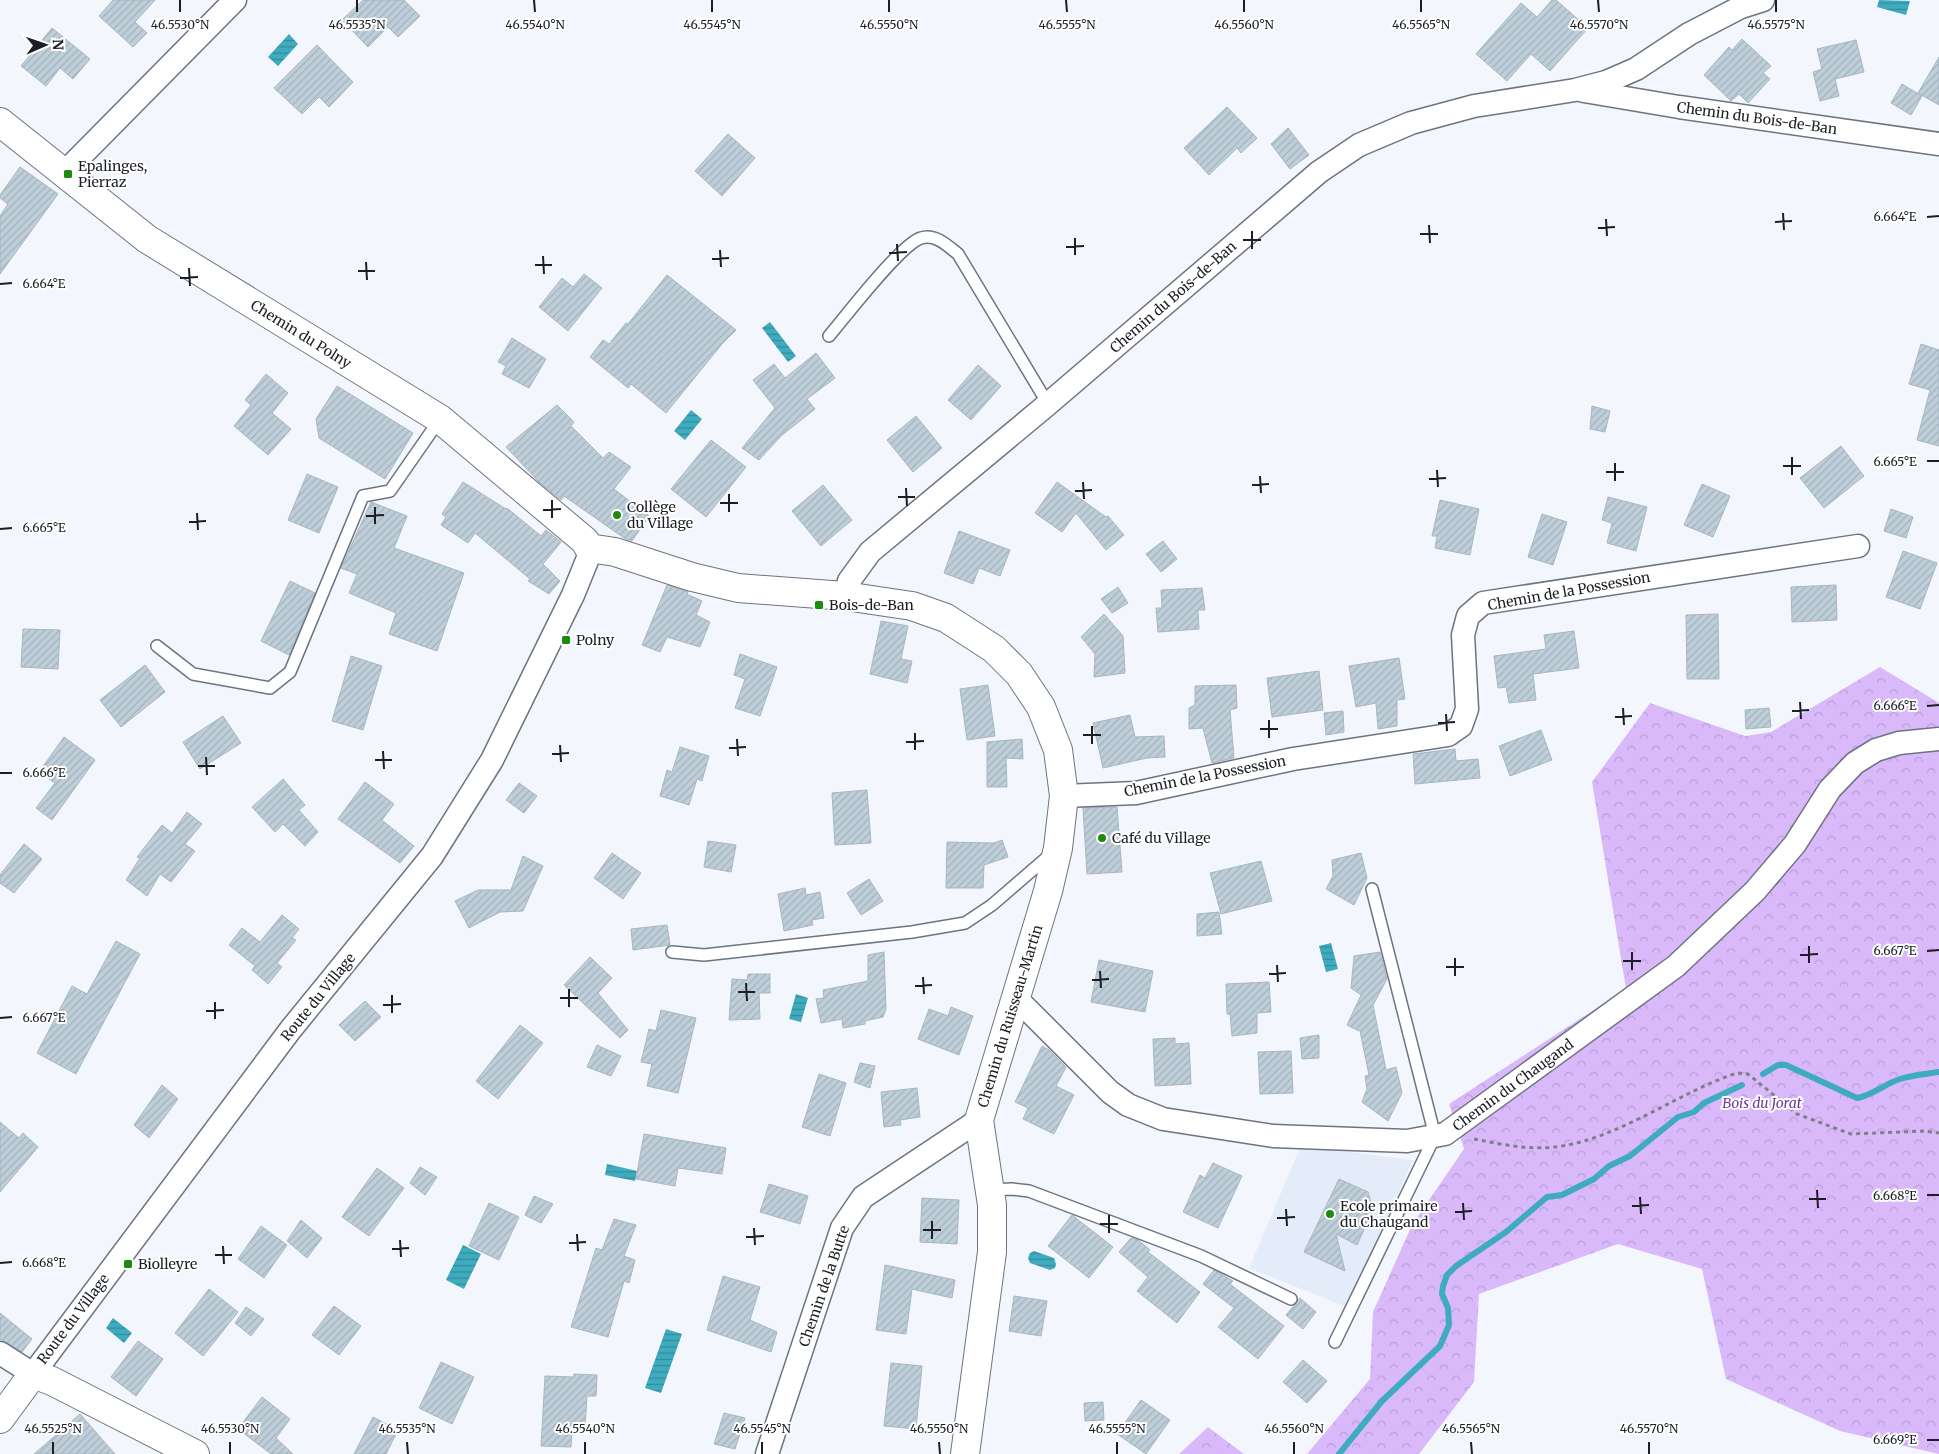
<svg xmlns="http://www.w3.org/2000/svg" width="1939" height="1454" font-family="Merriweather,serif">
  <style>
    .built { fill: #e4ecf9 }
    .forest { fill: url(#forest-crowns) }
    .water { fill: url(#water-rules) }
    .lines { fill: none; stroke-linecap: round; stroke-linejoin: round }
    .stream { stroke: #3fabbf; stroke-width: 6 }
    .building { fill: url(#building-hatch); stroke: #a7b6c0 }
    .service-casing { stroke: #6c7482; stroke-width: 14 }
    .minor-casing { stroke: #6c7482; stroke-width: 25 }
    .tertiary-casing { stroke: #6c7482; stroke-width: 30 }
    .path { stroke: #7d8086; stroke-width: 3; stroke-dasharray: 4 4; stroke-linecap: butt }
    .service { stroke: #fff; stroke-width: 11 }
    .minor { stroke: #fff; stroke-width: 22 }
    .tertiary { stroke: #fff; stroke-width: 28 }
    .ticks { fill: none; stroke: #1b1e24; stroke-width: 2 }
    .poi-dot { fill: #1e8b0c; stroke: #fff; stroke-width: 2 }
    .labels { text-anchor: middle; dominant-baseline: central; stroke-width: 4; stroke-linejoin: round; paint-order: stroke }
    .street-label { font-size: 14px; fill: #1b1e24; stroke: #fff }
    .poi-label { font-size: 14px; fill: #1b1e24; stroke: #fff; text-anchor: start }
    .park-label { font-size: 14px; font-style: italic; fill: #6f3899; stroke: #fff }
    .ticks-label { font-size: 12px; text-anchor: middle; fill: #1b1e24; stroke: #fff; stroke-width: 4; stroke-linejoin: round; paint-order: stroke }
  </style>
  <defs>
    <pattern id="forest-crowns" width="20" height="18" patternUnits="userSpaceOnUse" patternTransform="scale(1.25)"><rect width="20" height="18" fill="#dab9fb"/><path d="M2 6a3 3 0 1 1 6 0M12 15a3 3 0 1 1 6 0" fill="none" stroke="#ba9fd7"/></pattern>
    <pattern id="water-rules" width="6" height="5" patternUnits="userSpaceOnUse" patternTransform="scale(1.25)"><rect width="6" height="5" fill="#3fabbf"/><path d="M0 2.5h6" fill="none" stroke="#348b9b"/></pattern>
    <pattern id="building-hatch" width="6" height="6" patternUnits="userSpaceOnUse" patternTransform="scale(1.25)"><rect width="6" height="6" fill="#bfcfda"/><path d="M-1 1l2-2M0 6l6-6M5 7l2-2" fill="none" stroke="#a4b1bb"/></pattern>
  </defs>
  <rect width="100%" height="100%" fill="#f3f7fd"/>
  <path class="built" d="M1301 1146 1413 1160 1347 1307 1249 1268Z"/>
  <path class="forest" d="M1880 667 1939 703V1454L1840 1431 1726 1379 1702 1269 1618 1244 1479 1294 1474 1382 1419 1454H1307L1370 1379 1373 1312 1412 1225 1464 1149 1449 1104 1626 989 1592 782 1650 703 1745 736 1771 732Z
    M1208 1427 1244 1454H1179Z"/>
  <path class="water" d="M1879 0 1910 1 1906 15 1877 7Z
    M289 34 298 44 278 66 268 57Z
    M770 322 796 356 788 362 762 328Z
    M691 410 702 419 685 440 674 431Z
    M1331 943 1338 969 1326 972 1319 946Z
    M796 994 808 998 801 1022 789 1019Z
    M607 1164 637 1171 635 1181 605 1175Z
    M463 1245 481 1254 464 1289 446 1280Z
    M1034 1251 1054 1258 1056 1264 1055 1268 1050 1270 1030 1263 1028 1258 1030 1253Z
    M113 1318 132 1333 124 1343 106 1328Z
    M666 1329 682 1334 661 1393 645 1388Z"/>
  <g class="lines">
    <path class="stream" d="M1763 1074 1778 1065H1786L1857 1098C1874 1095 1884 1084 1900 1079 1912 1075 1926 1074 1939 1072
      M1339 1454 1382 1401 1440 1346 1449 1325 1448 1308 1442 1294 1443 1286 1447 1275 1456 1266 1506 1232 1547 1197 1562 1195 1594 1179 1609 1166 1630 1156 1678 1117 1694 1112 1704 1103 1742 1085"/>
  </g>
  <path class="building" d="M113 0H155L135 22 147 33 133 47 99 16Z
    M363 0H404L420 16 398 37 388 27 368 47 342 20Z
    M1552 0H1556L1588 28 1550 71 1531 54 1507 81 1476 54 1521 3 1537 17Z
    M52 28 90 59 73 79 60 68 46 86 21 66Z
    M1742 39 1771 66 1763 73 1770 79 1748 103 1739 94 1731 101 1704 75 1729 47 1732 50Z
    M1856 40 1864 72 1835 79 1839 96 1820 101 1813 72 1822 69 1817 49Z
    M317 45 353 82 329 107 319 97 302 114 274 88Z
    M1939 57V105L1918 93Z
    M1902 84 1922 96 1911 115 1891 103Z
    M1227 107 1257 138 1241 153 1237 148 1209 175 1184 148Z
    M1288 128 1309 155 1290 169 1271 144Z
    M728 134 755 158 722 196 695 171Z
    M20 167 58 194 0 274V216L8 204 0 198V195Z
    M584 274 602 288 568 331 539 307 562 278 573 287Z
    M667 275 736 330 722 344 666 413 631 384 628 388 590 357 603 340 609 344 626 323 628 324Z
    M512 338 546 359 529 388 502 374 506 366 498 362Z
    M1921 344 1939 350V446L1917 440 1930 390 1909 384Z
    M816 353 835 378 807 399 815 409 781 436 759 460 742 448 775 408 753 380 774 364 785 378Z
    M978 365 1001 386 971 420 948 400Z
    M266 374 288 393 272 413 291 429 268 455 234 426 251 405 245 400Z
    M337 386 413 433 385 479 319 438 316 419Z
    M557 405 574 422 571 426 603 458 609 452 631 467 614 489 649 516 632 541 624 538 564 496 561 500 539 482 506 447Z
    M1592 406 1610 411 1605 432 1590 429Z
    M916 416 942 448 913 472 887 440Z
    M711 440 746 467 706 517 671 489Z
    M1841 446 1864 476 1824 508 1800 478Z
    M307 474 338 487 319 533 288 520Z
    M463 482 506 509 507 508 541 536 546 530 561 542 543 564 560 581 549 594 528 581 530 579 475 533 468 543 441 525 446 517 442 514Z
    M1057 482 1106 517 1108 516 1124 535 1106 550 1076 513 1062 532 1035 513Z
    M1702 484 1730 496 1713 537 1684 525Z
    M823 485 852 520 821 546 792 511Z
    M1608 497 1647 507 1636 551 1607 543 1612 523 1602 520Z
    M1440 500 1479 509 1470 555 1435 548 1437 536H1432Z
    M371 502 407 516 394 548 464 573 437 651 389 634 396 613 349 593 357 574 341 568Z
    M1891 509 1913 517 1906 538 1884 531Z
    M1542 514 1567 522 1553 565 1528 557Z
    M959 531 1010 550 1000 576 979 568 973 584 944 573Z
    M1163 541 1177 559 1161 572 1146 554Z
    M1903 551 1937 563 1920 609 1886 597Z
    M290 581 315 593 289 655 261 641Z
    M667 585 688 592 687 594 702 601 696 615 710 622 700 647 667 637 660 652 642 645Z
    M1836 585 1837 620 1792 622 1791 587Z
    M1118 587 1128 603 1112 613 1101 599Z
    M1202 588 1205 610H1198L1199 629 1158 632 1156 608H1162L1161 590Z
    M1104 614 1123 636 1125 673 1094 677 1095 654 1081 637Z
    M1718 614 1719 679H1687L1686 615Z
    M881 621 908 626 901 659 912 661 907 683 870 674Z
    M23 629 60 630 58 669 21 667Z
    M1574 631 1579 668 1533 674 1536 700 1509 703 1506 687 1498 688 1494 656 1546 649 1544 635Z
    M740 654 777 667 760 716 735 708 745 679 734 675Z
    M351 656 382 666 363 730 332 721Z
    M1399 658 1405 699 1397 700V726L1378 729 1376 703 1356 707 1349 666Z
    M145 665 165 692 121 727 100 700Z
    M1319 671 1323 710 1272 717 1267 678Z
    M988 685 995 736 967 740 960 689Z
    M1236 685 1237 708 1230 710 1234 758 1212 763 1203 728 1189 729V708L1195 705V686Z
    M1769 708 1771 727 1746 729 1745 710Z
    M1343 711 1344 732 1326 735 1324 713Z
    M1130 715 1135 737 1164 736 1165 757 1147 758 1103 768 1093 723Z
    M223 716 241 743 200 769 183 742Z
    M1541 730 1552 760 1510 776 1499 746Z
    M64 737 95 760 52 820 36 808 55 783 39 772Z
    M1022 739 1023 759 1006 758 1007 787H987V742Z
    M680 747 709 756 702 781 697 779 689 805 660 796 667 770 672 772Z
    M1455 749 1456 761 1478 759 1480 778 1415 784 1413 754Z
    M283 779 305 805 299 810 318 832 305 846 283 824 275 832 252 807Z
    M365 782 394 804 382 820 414 846 400 863 338 819Z
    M519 783 537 796 524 813 506 800Z
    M867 790 871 843 835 845 832 793Z
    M1117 807 1122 872 1087 874 1083 808Z
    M187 812 202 824 185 844 195 851 171 882 160 874 147 896 126 880 140 858 137 857 162 825 172 833Z
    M1002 840 1008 857 984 865 983 888H946L947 842 994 843Z
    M708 841 736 845 731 872 704 867Z
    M24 844 42 859 14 893 0 883V875Z
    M612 853 641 873 623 899 594 878Z
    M1361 853 1367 878 1354 905 1326 889 1333 876 1332 860Z
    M523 856 543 866 523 911 500 912 469 928 455 901 478 890H511Z
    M1261 861 1272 901 1221 914 1210 873Z
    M869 879 883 901 861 915 847 893Z
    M805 888 806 895 820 892 824 918 812 920 813 925 784 931 778 894Z
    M1219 912 1222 934 1197 936V914Z
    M282 915 299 929 292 938 296 940 277 963 282 967 268 984 252 970 255 966 229 945 242 928 260 942Z
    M667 925 670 945 633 950 631 929Z
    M116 941 140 954 76 1074 37 1053 72 986 87 994Z
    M884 952 886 1009 883 1017 865 1021V1024L843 1028 842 1019 821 1023 816 999 824 998 823 990 868 981V955Z
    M1380 952 1387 979 1373 1005 1386 1070 1396 1067 1402 1093 1388 1121 1362 1102 1367 1089 1365 1076 1369 1075 1361 1036 1360 1030 1359 1031 1347 1025 1361 995 1351 988 1354 956Z
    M590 957 612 978 598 993 628 1030 620 1038 564 985Z
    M1099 960 1153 971 1145 1012 1091 1002Z
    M748 974H770V993H759L760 1019 729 1020 732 979 747 980Z
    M1269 982 1271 1012 1257 1013V1033L1232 1036 1230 1014H1227L1226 984Z
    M365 1001 381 1017 355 1041 339 1025Z
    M951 1007 973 1016 959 1055 918 1039 929 1009 948 1016Z
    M661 1010 696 1018 678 1093 647 1086 652 1064 641 1062 649 1029 656 1031Z
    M520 1025 543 1043 498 1099 476 1081Z
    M1319 1035V1058L1302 1059 1300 1038Z
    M1175 1038V1044L1189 1043 1191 1084 1155 1086 1153 1039Z
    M597 1045 621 1056 611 1076 587 1067Z
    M1042 1046 1049 1050 1066 1067 1056 1086 1074 1095 1054 1134 1023 1119 1028 1108 1015 1102Z
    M1291 1051 1293 1093 1260 1094 1258 1052Z
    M860 1063 875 1066 870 1088 854 1082Z
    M819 1074 846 1083 830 1136 802 1127Z
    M162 1085 178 1099 149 1138 134 1125Z
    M917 1088 920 1117 900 1120 901 1125 884 1127 881 1092Z
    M0 1122 19 1138 23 1133 38 1147 0 1192Z
    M644 1134 726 1148 722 1174 678 1168 675 1186 636 1179Z
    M1213 1163 1242 1176 1218 1228 1183 1212 1200 1175 1205 1178Z
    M420 1167 437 1177 425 1195 410 1183Z
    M377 1168 404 1188 369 1236 342 1217Z
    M1339 1179 1368 1192 1373 1210 1357 1245 1336 1234 1345 1271 1304 1252Z
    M769 1184 808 1196 800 1224 760 1212Z
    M534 1196 553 1204 541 1223 525 1215Z
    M922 1198 959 1200 957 1244 920 1242Z
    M489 1203 519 1217 499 1260 469 1246Z
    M1072 1215 1113 1247 1089 1278 1048 1246Z
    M614 1219 636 1225 624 1256 635 1260 629 1283 624 1281 608 1337 571 1327 596 1248 602 1250Z
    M301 1220 322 1238 307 1258 287 1241Z
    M261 1226 287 1245 264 1278 238 1259Z
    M1131 1238 1138 1240 1150 1250 1148 1252 1200 1292 1177 1323 1137 1291 1148 1277 1119 1252Z
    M885 1265 955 1280 952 1298 912 1289 906 1334 876 1330Z
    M1214 1270 1233 1281 1230 1284 1284 1326 1258 1359 1218 1327 1234 1308 1203 1284Z
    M723 1276 760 1287 750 1320 777 1332 771 1352 707 1330Z
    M209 1289 238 1312 203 1356 175 1333Z
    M1014 1296 1047 1301 1041 1336 1009 1331Z
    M1300 1298 1316 1312 1303 1329 1286 1315Z
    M334 1306 361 1326 339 1355 312 1335Z
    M246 1307 264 1319 251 1336 235 1323Z
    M0 1313 32 1339 22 1352 0 1339Z
    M138 1341 163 1359 136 1396 111 1377Z
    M1303 1360 1327 1381 1307 1403 1283 1382Z
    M441 1362 474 1377 452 1424 419 1408Z
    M891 1363 922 1366 916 1429 884 1426Z
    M574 1374 597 1375 596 1396H587L585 1428H572L571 1447 541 1446 545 1376 574 1377Z
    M262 1397 290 1419 276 1438 293 1454H271L238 1429Z
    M1141 1400 1170 1420 1146 1454 1117 1434Z
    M1103 1402 1104 1420 1085 1421 1084 1403Z
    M724 1413 745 1418 735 1449 714 1444Z
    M80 1414 115 1454H34Z
    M373 1417 398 1430 386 1454H354Z"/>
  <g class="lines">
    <g class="service-casing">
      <path id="service" d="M829 336C846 316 901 244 921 238 935 233 948 246 958 254L1048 404
        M157 646 193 674 270 688 290 672 363 496 390 491 440 419
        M672 952 704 955 912 932 965 923 992 905 1051 854
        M989 1190 1012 1189 1029 1191 1201 1256 1291 1299
        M1335 1342 1435 1136 1372 889"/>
    </g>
    <g class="minor-casing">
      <path id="minor" d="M1584 91 1679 107 1939 144
        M65 172 235 0
        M845 596 849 581 870 552 1048 404 1319 172 1359 145 1411 123 1474 106 1575 90 1606 82 1636 69 1689 34 1741 7 1763 0
        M1064 796 1136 793 1293 759 1448 735 1461 726 1467 709 1463 635 1468 616 1483 603 1858 546
        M1015 997 1110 1092 1128 1105 1163 1119 1273 1136 1407 1141 1445 1134 1676 966 1755 891 1795 844 1830 789 1855 763 1876 750 1899 743 1939 739
        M0 1353 33 1374 291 1029 432 856 492 760 573 595 588 558 589 548
        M767 1454 842 1228 863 1197 979 1120"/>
    </g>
    <g class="tertiary-casing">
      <path id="tertiary" d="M0 122 147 239 440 419 585 541 589 548 615 552 692 577 738 588 845 596 912 606 946 618 994 649 1019 674 1041 707 1058 750 1064 796 1058 848 1048 891 979 1120 992 1205V1252L965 1454
        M0 1419 33 1374 52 1381 195 1454"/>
    </g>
    <path class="path" d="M1474 1139C1500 1144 1527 1150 1554 1147 1616 1141 1678 1092 1737 1073L1748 1074 1797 1114 1851 1134 1924 1131 1939 1133"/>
    <use href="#service" class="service"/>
    <use href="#minor" class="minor"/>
    <use href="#tertiary" class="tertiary"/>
  </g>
  <path class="ticks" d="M180 0V12M357 0V12M534 0 535 12M712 0V12M889 0V12M1066 0 1067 12M1244 0V12M1421 0V12M1598 0 1599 12M1776 0V12M1783 213 1784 230M1927 217 1939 216M1606 219 1607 236M1775 222 1792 221M1429 225 1430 243M1598 228 1615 227M1252 231V249M1420 234H1438M1075 238V255M1243 240H1261M897 244 898 261M1066 247 1084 246M720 250 721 267M889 253 907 252M543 256 544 274M712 259 729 258M366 262 367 280M535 265H552M189 268 190 286M358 271H375M180 278 198 277M0 284 12 283M1792 457V475M1927 461H1939M1615 463V481M1783 466H1801M1437 470 1438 487M1606 472H1624M1260 476 1261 493M1429 479 1446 478M1083 482 1084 499M1252 485 1269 484M906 488 907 506M1075 491 1092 490M729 494V512M898 497H915M552 500V518M720 503H738M375 507V524M543 510 561 509M197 513 198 530M366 516 384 515M189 522 206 521M0 529 12 528M1800 702 1801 719M1927 706 1939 705M1623 708 1624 725M1792 711 1809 710M1446 714 1447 731M1615 717 1632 716M1269 720V738M1438 723 1455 722M1092 726V744M1260 729H1278M915 733V750M1083 735H1101M737 739 738 756M906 742 924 741M560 745 561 762M729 748 746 747M383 751 384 769M552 754 569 753M206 757 207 775M375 760H392M198 766H215M0 773H12M1809 946V963M1927 951 1939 950M1632 952V970M1800 955 1818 954M1455 958V976M1623 961H1641M1277 965 1278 982M1446 967H1464M1100 971 1101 988M1269 974 1286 973M923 977 924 994M1092 980 1109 979M746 983 747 1001M915 986 932 985M569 989V1007M738 992H755M392 995V1013M560 998H578M215 1002V1019M383 1005 401 1004M206 1011 224 1010M0 1018 12 1017M1817 1190 1818 1208M1927 1195H1939M1640 1197 1641 1214M1809 1199H1826M1463 1203 1464 1220M1632 1206 1649 1205M1286 1209 1287 1226M1455 1212 1472 1211M1109 1215V1233M1277 1218 1295 1217M932 1221V1239M1100 1224H1118M754 1228 755 1245M923 1230H941M577 1234 578 1251M746 1237 764 1236M400 1240 401 1257M569 1243 586 1242M223 1246 224 1264M392 1249 409 1248M215 1255H232M0 1263 12 1262M1927 1440H1939M53 1442V1454M230 1442V1454M407 1442 408 1454M585 1442V1454M762 1442V1454M939 1442 940 1454M1117 1442V1454M1294 1442V1454M1471 1442 1472 1454M1649 1442V1454"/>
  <g class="poi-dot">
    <rect x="63" y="169" width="10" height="10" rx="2.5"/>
    <circle cx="617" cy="515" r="5"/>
    <rect x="814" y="600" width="10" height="10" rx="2.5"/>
    <rect x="561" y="635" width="10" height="10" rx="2.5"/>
    <circle cx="1102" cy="838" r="5"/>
    <circle cx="1330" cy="1214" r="5"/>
    <rect x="123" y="1259" width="10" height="10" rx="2.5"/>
  </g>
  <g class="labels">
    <g class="street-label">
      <text transform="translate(1757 118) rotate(8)">Chemin du Bois-de-Ban</text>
      <text transform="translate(1173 297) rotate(-41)">Chemin du Bois-de-Ban</text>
      <text transform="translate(301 334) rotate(32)">Chemin du Polny</text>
      <text transform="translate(1569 591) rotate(-10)">Chemin de la Possession</text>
      <text transform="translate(1205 776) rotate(-11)">Chemin de la Possession</text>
      <text transform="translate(318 997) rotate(-51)">Route du Village</text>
      <text transform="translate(1010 1016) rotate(-73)">Chemin du Ruisseau-Martin</text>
      <text transform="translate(1513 1085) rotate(-36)">Chemin du Chaugand</text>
      <text transform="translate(824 1286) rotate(-71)">Chemin de la Butte</text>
      <text transform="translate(73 1319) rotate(-53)">Route du Village</text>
    </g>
    <g class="poi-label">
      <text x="78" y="166">Epalinges,<tspan x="78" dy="16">Pierraz</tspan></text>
      <text x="627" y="507">Collège<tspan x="627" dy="16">du Village</tspan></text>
      <text x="829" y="605">Bois-de-Ban</text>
      <text x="576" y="640">Polny</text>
      <text x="1112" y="838">Café du Village</text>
      <text x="1340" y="1206">Ecole primaire<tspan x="1340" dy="16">du Chaugand</tspan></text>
      <text x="138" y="1264">Biolleyre</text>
    </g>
    <g class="park-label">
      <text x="1762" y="1103">Bois du Jorat</text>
    </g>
  </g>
  <g class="ticks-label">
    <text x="180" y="29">46.5530°N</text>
    <text x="357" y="29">46.5535°N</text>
    <text x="535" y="29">46.5540°N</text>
    <text x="712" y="29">46.5545°N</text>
    <text x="889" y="29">46.5550°N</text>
    <text x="1067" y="29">46.5555°N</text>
    <text x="1244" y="29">46.5560°N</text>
    <text x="1421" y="29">46.5565°N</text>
    <text x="1599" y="29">46.5570°N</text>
    <text x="1776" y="29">46.5575°N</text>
    <text x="1895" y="221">6.664°E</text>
    <text x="44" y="288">6.664°E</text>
    <text x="1895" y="466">6.665°E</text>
    <text x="44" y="532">6.665°E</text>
    <text x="1895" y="710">6.666°E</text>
    <text x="44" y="777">6.666°E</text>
    <text x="1895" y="955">6.667°E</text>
    <text x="44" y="1022">6.667°E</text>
    <text x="1895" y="1200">6.668°E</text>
    <text x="44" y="1267">6.668°E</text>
    <text x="53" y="1433">46.5525°N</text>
    <text x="230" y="1433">46.5530°N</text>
    <text x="407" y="1433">46.5535°N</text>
    <text x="585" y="1433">46.5540°N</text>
    <text x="762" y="1433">46.5545°N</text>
    <text x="939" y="1433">46.5550°N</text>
    <text x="1117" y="1433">46.5555°N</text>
    <text x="1294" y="1433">46.5560°N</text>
    <text x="1471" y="1433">46.5565°N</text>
    <text x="1649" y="1433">46.5570°N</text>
    <text x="1895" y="1444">6.669°E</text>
  </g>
  <g transform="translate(45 45) rotate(88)" stroke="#ffffff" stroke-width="4" paint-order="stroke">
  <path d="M0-4L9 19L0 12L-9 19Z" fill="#1b1e24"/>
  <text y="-8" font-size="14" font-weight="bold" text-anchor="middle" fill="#1b1e24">N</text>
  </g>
</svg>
